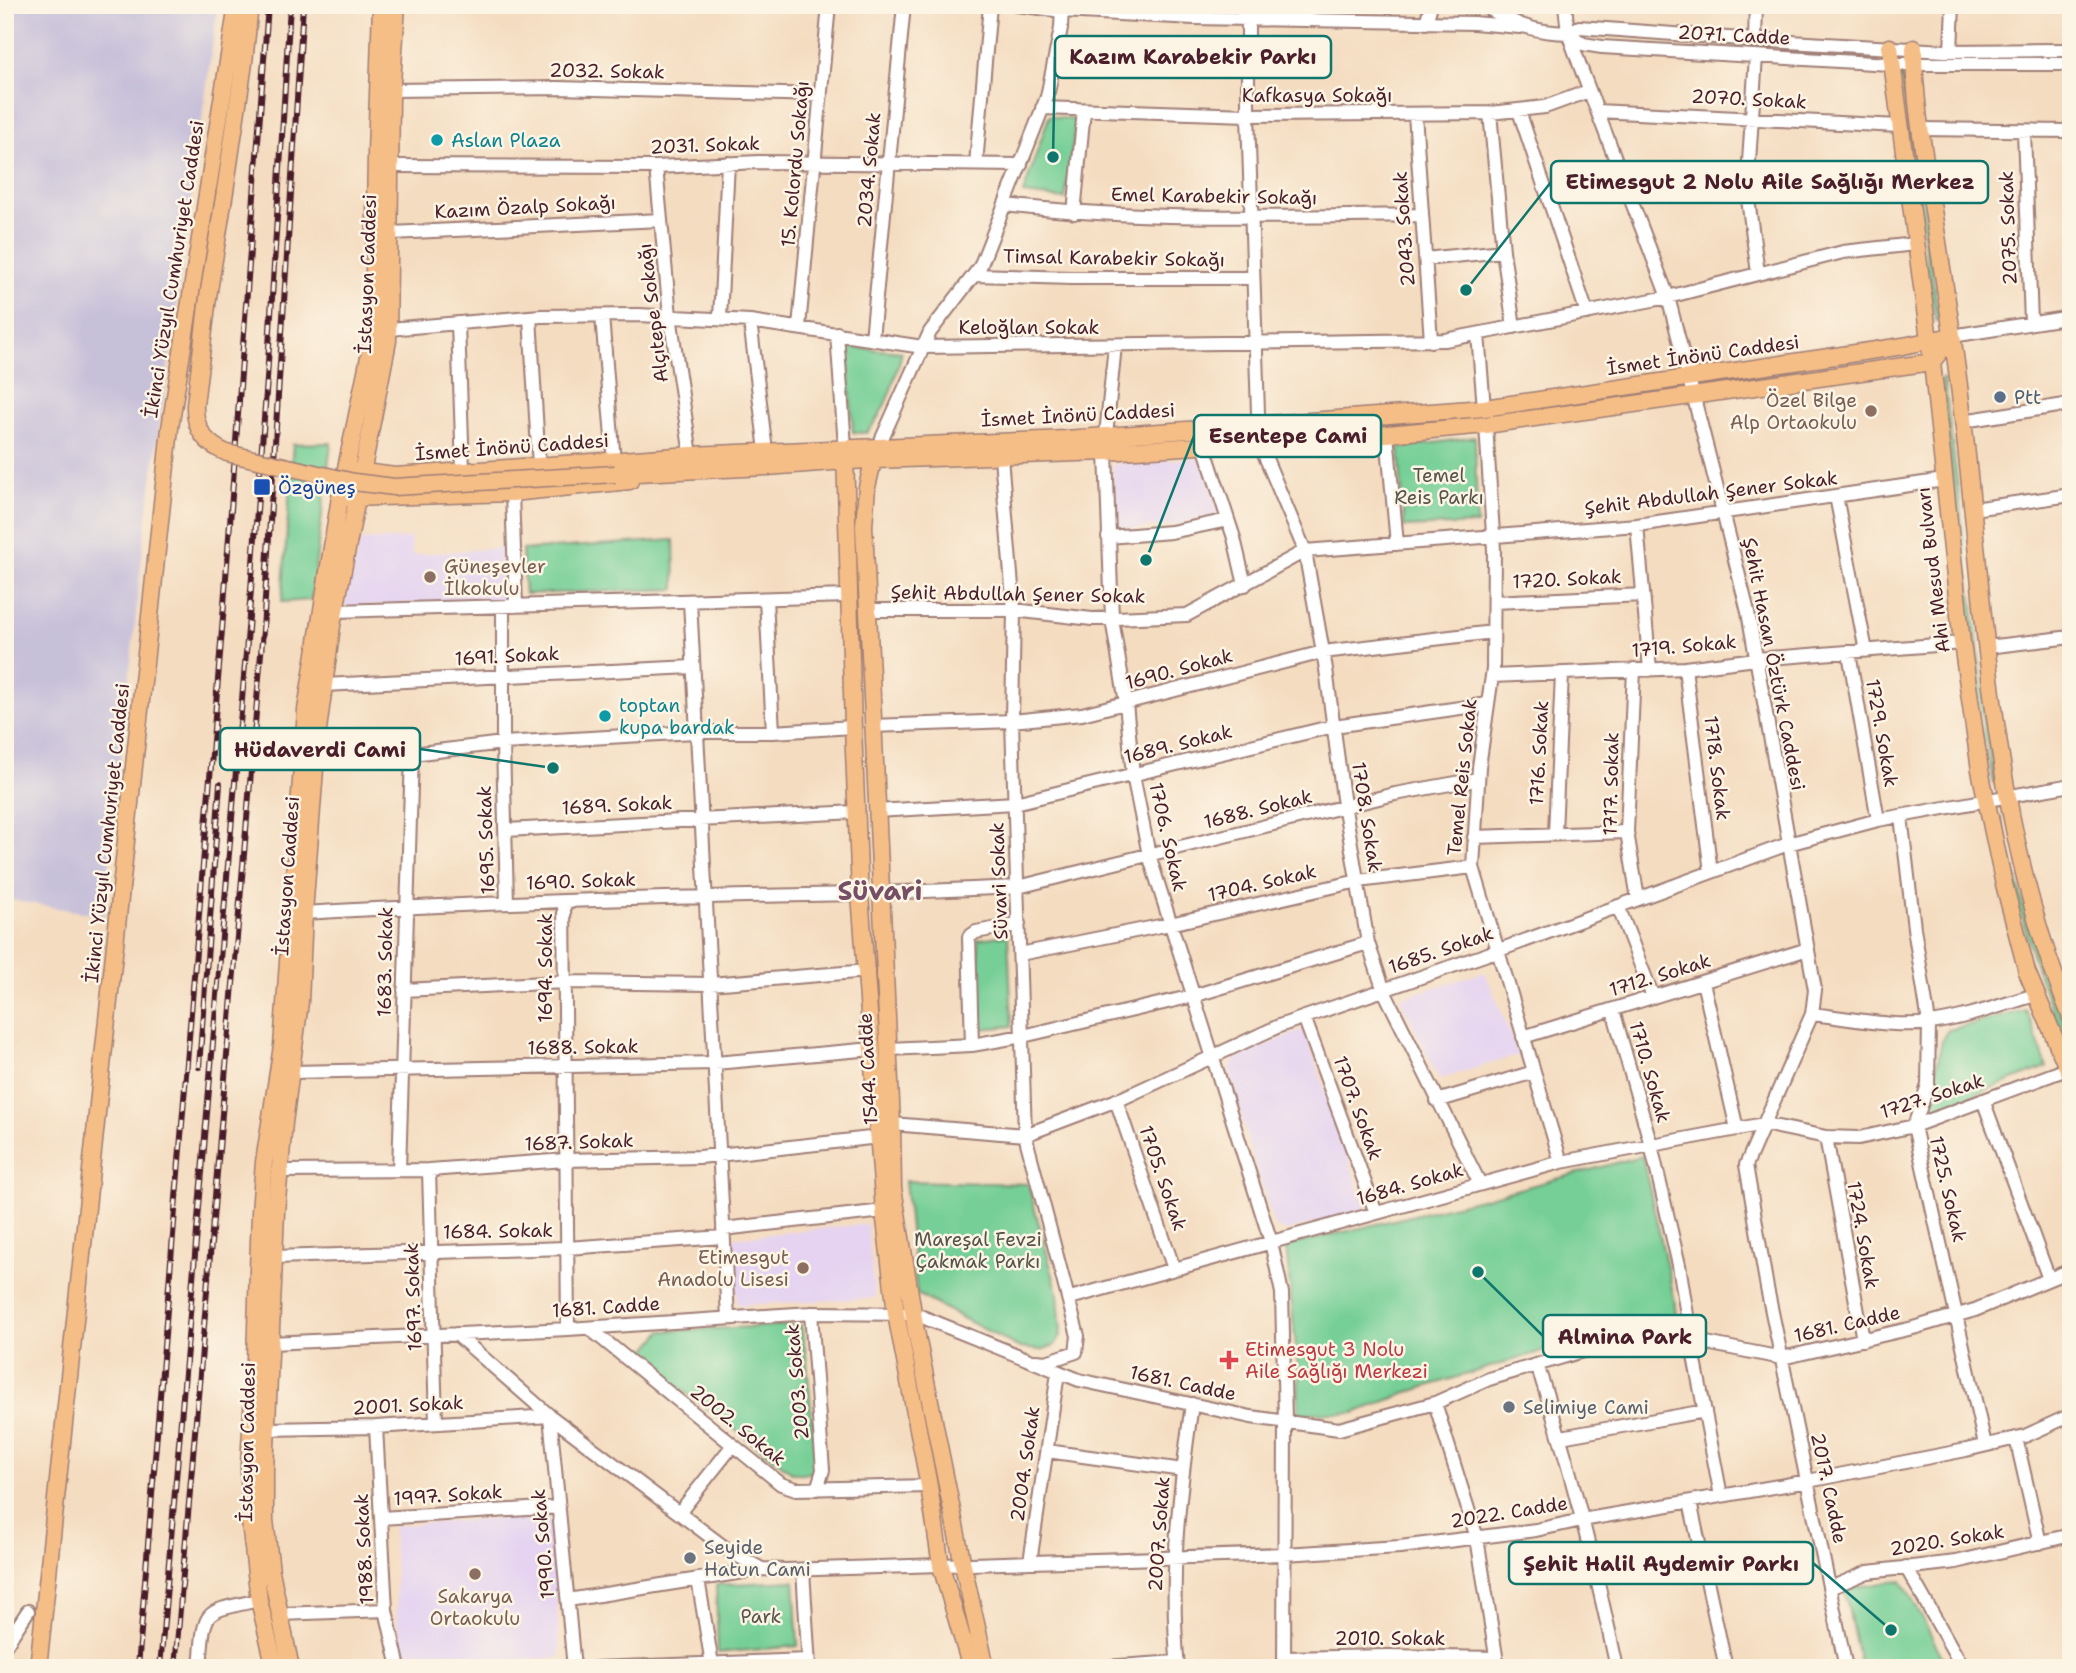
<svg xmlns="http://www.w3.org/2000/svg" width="2076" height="1673" font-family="'Shantell Sans',sans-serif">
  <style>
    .built { fill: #e5d3f1 }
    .industrial { fill: #c7c0d9 }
    .green { fill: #76cf96; stroke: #607760; stroke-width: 2 }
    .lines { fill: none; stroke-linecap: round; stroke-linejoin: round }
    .minor-casing { stroke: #9f7e76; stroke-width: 16 }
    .major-casing { stroke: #9f7e76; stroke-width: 19 }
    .minor { stroke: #fff; stroke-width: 12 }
    .major { stroke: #f6be87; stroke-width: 16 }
    .rail-casing { stroke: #4a1f2b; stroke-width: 6 }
    .rail { stroke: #fcf5e5; stroke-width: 3.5; stroke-dasharray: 10; stroke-linecap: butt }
    .major-bridge-casing { stroke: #9f7e76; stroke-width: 19; stroke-linecap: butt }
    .major-bridge { stroke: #f6be87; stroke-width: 16 }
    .culture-dot { fill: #0f9aa8; stroke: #fcf5e5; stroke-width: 2.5 }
    .service-dot { fill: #5c6f8a; stroke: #fcf5e5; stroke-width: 2.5 }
    .education-dot { fill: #8d6e63; stroke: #fcf5e5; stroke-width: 2.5 }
    .transit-dot { fill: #1a4fb4; stroke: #fcf5e5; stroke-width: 2.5 }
    .health-dot { fill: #e0444e; stroke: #fcf5e5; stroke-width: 2.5 }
    .worship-dot { fill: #6b7280; stroke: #fcf5e5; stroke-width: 2.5 }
    .labels { text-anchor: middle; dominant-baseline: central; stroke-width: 5; stroke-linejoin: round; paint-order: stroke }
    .street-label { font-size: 19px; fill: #4a1f2b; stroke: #fcf5e5 }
    .culture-label { font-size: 19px; fill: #0d838f; stroke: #fcf5e5; text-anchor: start }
    .service-label { font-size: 19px; fill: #4e5e75; stroke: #fcf5e5; text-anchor: start }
    .education-label { font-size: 19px; fill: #785e54; stroke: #fcf5e5; text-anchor: end }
    .park-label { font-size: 19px; fill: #57544b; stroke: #fcf5e5 }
    .transit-label { font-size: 19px; fill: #164399; stroke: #fcf5e5; text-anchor: start }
    .health-label { font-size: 19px; fill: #be3a42; stroke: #fcf5e5; text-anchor: start }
    .worship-label { font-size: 19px; fill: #5b616d; stroke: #fcf5e5; text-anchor: start }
    .district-label { font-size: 26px; font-weight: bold; fill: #764e65; stroke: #fcf5e5 }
    .leader { fill: none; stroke: #0f766e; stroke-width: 2.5 }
    .callout-dot { fill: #0f766e; stroke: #fcf5e5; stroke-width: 2.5 }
    .callout { fill: #fcf5e5; stroke: #0f766e; stroke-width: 2.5 }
    .callout-label { font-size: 21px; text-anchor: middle; font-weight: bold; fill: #4a1f2b }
  </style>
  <rect width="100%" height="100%" fill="#fcf5e5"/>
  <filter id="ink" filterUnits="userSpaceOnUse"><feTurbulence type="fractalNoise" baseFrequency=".0143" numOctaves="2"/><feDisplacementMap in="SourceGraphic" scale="14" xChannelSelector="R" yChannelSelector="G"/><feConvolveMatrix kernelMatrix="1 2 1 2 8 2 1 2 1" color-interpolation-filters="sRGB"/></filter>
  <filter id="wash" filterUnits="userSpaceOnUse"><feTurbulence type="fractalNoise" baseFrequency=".00686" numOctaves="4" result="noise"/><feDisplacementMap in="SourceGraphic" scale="28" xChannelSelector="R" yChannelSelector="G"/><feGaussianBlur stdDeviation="1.57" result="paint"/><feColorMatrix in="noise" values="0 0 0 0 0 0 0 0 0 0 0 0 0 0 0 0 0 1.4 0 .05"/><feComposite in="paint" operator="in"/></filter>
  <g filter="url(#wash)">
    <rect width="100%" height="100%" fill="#f4dcc0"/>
    <path class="built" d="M1203 458 1219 515 1178 525 1115 530 1112 464Z
      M410 538 412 555 508 547 510 600 434 602 344 607 360 541Z
      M1485 972 1519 1055 1439 1079 1400 998Z
      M1304 1029 1366 1209 1287 1231 1275 1227 1249 1146 1229 1069 1234 1059Z
      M867 1224 875 1298 738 1305 732 1238Z
      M541 1515 552 1522 560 1658 407 1665 397 1622 393 1526Z"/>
    <path class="industrial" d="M5 5H218L144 538 104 916 5 899Z"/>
    <path class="green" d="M1900 73H1902L1919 171 1939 321H1935Z
      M1049 116 1076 120 1065 199 1023 194Z
      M847 347 902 352C894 382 887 410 866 433L853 432Z
      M1941 379H1944L1995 782 1993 783 1984 733 1966 601Z
      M1475 437 1477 524 1404 527 1399 448Z
      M331 443 311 600 282 602 293 444Z
      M674 540 675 589 525 594 522 550Z
      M2000 817 2040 965 2071 1041V1054C2061 1031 2050 1008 2042 984 2023 930 2011 873 1998 818Z
      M1008 935 1012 1026 981 1029 978 939Z
      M2026 1010 2047 1067 1928 1112 1942 1040 1948 1030Z
      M1642 1156 1674 1298 1677 1325 1651 1322 1624 1324 1585 1338 1415 1390 1354 1413H1298L1299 1379 1286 1246 1489 1197Z
      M905 1181 1028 1184 1058 1294 1061 1335 1055 1345 1041 1350 1020 1348 917 1294Z
      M801 1325 807 1362 816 1465 812 1473H793L643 1361 646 1350 662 1331Z
      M1902 1580 1948 1668H1861L1845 1593 1851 1588Z
      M794 1581 798 1646 718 1653 716 1585Z"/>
  </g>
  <g filter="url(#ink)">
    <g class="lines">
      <g class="minor-casing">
        <path id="minor" d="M1017 5 1062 11 1194 18 1474 23 1520 27
          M1483 5C1515 24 1530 32 1568 33
          M1565 5 1568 33 1583 74 1668 297 1712 468 1748 612 1815 990 1812 1014 1746 1165 1767 1288 1846 1668
          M1248 19V115L1259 442 1305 551 1326 669 1343 798 1368 943 1384 991 1480 1184
          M1426 23 1431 5
          M1568 33 1579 27 1755 40 1945 51 2071 50
          M1569 33 1583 44 1602 47 1890 64H2071
          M1755 40 1756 5
          M1951 51 1953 5
          M1756 56 1747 192 1758 273
          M392 90 557 88 821 95
          M1042 108 1248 115 1490 113 1545 107 1589 91
          M1519 111 1587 313
          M1597 111 1899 126
          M1490 113 1503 251 1514 327
          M1415 114 1431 341
          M1920 129 2071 131
          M2024 131 2031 323
          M976 164 990 5
          M391 166 656 167 759 162 1021 165
          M656 167 670 316 691 455
          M1628 192H1908
          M1005 205C1144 221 1283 217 1422 215
          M1074 213 1084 110
          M391 233 661 220
          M1425 259 1503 251
          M975 275 1071 278H1252
          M602 316 614 462
          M530 317 539 466
          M720 318 728 163
          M750 321 766 451
          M458 323 463 471
          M799 327 829 5
          M389 329 541 316 639 315 750 321 923 347 1445 340 1668 297 1843 252 1915 244
          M837 333 845 447
          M1478 334 1484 408
          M1952 336 2071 317
          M872 339 904 5
          M1963 421 2071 404
          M1486 425 1494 550 1493 669 1479 767 1473 867 1561 1162
          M1387 434 1397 544
          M1106 435 1115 345
          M879 445 930 332 980 267 1047 97 1061 28 1062 5
          M1204 446 1234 538 1245 585
          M1106 452 1112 619 1126 703 1133 775 1149 855 1271 1242 1282 1293 1285 1421 1284 1668
          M1001 457 1014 610 1012 721 1025 1135 1078 1336 1076 1352 1046 1362 1036 1361
          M512 493 516 606
          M1836 496 1866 651
          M1973 509 2071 495
          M1637 525 1650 670
          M1108 537 1171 532 1228 520
          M766 599 773 732
          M690 601 728 1318
          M1494 602 1643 595
          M503 607V743L507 903
          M868 610H1014L1092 619 1187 615 1305 551 1637 525 1944 480
          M335 611 848 596
          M1987 647 2071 637
          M1849 653 1878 820
          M1685 668 1711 872
          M1634 669 1627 832 1638 899
          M1492 676 1685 668 1756 659 1962 643
          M324 685 692 667
          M872 726 1012 721 1082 714 1323 652 1493 632
          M316 759 412 754 503 743 695 732H773L853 727
          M876 811 1015 803 1334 726 1488 704
          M1901 816 1914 928 1929 1023 1928 1085 1914 1126 1985 1445
          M506 830 856 812
          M1555 833 1562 674
          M1474 837 1627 832
          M880 893 1018 887 1395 794 1478 779
          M564 901 568 1329
          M1618 906 1653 997
          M304 913C489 902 675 897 860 894
          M1020 954 1170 924 1358 881 1473 867
          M1703 982 1737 1129
          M404 990 565 982 710 984 868 971
          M1613 1010 1651 1145 1679 1265 1691 1340 1721 1496
          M1812 1014C1849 1018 1894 1028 1931 1023 1966 1018 2001 1005 2035 995
          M1304 1017 1376 1213
          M1523 1037 1808 949
          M972 1045 969 937 976 932 1019 924
          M889 1049 972 1045 1023 1036 1193 996 1368 943
          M292 1072 715 1063 873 1049
          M1116 1100 1174 1269
          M1983 1100 2049 1279
          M1437 1101 1534 1072
          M892 1124 1025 1135 1125 1097 1279 1026 1502 949 1788 844 1878 820 2071 785
          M1826 1137 1863 1340
          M399 1170 412 754
          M429 1170 436 1423
          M280 1171 429 1170 566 1160 700 1157 879 1137
          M723 1229 884 1211
          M274 1257 567 1248 723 1237
          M1070 1298 1561 1162 1764 1124 1826 1137 1859 1138 1914 1126 2067 1069
          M811 1313 823 1470 817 1489
          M589 1328 781 1484 796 1489 929 1486
          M456 1334 550 1416 732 1553 762 1569 786 1570 1284 1554 1400 1547 1536 1530 1582 1520 1808 1481 1966 1450 2025 1436 2071 1415
          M271 1343 568 1329 811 1313 915 1314 1079 1380 1251 1417 1339 1429 1435 1403 1489 1379 1640 1334 1691 1340 1782 1358 1913 1328 1975 1310 2071 1270
          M1537 1365C1570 1464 1595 1565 1617 1668
          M1435 1403 1477 1538 1498 1668
          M376 1427 386 1610 399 1668
          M267 1429 376 1427 550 1416 574 1668
          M1561 1437 1705 1411
          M2016 1438 2040 1543
          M1047 1451 1183 1470
          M1690 1502 1726 1668
          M679 1513 733 1445
          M381 1518 559 1507
          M1030 1562 1058 1373
          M1906 1567 1963 1668
          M803 1570 809 1667
          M698 1579 712 1664
          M1830 1588 1868 1572 1956 1562 2071 1535
          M568 1600 762 1569
          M280 1614 386 1610
          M5 1646 28 1611
          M1284 1658 1388 1656 1496 1658
          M200 1668C205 1607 201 1613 259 1600
          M596 1668 808 1660
          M1091 1668 1177 1662
          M1178 1668C1169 1576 1179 1495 1192 1404"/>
      </g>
      <g class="major-casing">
        <path id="major" d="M1890 47 1932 362 1962 643 1980 770 2003 880 2027 972 2071 1077
          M1914 48C1914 96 1922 143 1930 190 1940 258 1952 326 1960 394 1986 602 1988 821 2071 1017
          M225 191 244 63 250 5
          M845 452 853 727 860 894 884 1211 896 1314 929 1486 941 1566 971 1668
          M875 453 867 487 864 526 892 1124 893 1188 916 1331 963 1565 986 1668
          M356 471 395 476 691 455 1066 439 1484 408 1903 346 1952 336
          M615 474 767 467 846 461 1106 452 1387 434 1486 425 1932 362 1952 336
          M349 498 512 493 630 481
          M38 1668 170 428 237 5
          M275 1668 259 1600 250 1522 249 1465 255 1357 260 1212 264 1162 282 1046 306 710 340 497 373 338 376 153 381 5
          M291 1668 271 1571 265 1520V1472L276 1212 284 1123 300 1002 304 913 318 730 332 626 388 341 391 100 397 5"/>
      </g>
      <use href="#minor" class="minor"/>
      <use href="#major" class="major"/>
      <g class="rail-casing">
        <path id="rail" d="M199 1067 220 784
          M138 1668 224 605 268 5
          M160 1668 248 629 267 379 290 5
          M175 1668 263 630 303 5"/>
      </g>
      <use href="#rail" class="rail"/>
      <g class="major-bridge-casing">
        <path id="major-bridge" d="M225 191 208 297 195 405C194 428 205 444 227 453L354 482 394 487 615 474"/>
      </g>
      <use href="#major-bridge" class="major-bridge"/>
    </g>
  </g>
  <g class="culture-dot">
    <circle cx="437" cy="140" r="7"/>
    <circle cx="605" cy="716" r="7"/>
  </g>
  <circle class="service-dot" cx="2000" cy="397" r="7"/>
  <g class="education-dot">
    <circle cx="1871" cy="411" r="7"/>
    <circle cx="430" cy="577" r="7"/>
    <circle cx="803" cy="1268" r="7"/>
    <circle cx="475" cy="1574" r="7"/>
  </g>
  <rect class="transit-dot" x="253" y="478" width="18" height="18" rx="3.5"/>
  <path class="health-dot" d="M1225.5 1349.5h7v7h7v7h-7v7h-7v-7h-7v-7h7z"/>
  <g class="worship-dot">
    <circle cx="1509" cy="1407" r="7"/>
    <circle cx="690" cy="1558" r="7"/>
  </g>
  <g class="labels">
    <g class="street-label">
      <text transform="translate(1734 35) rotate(3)">2071. Cadde</text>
      <text transform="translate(607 71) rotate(1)">2032. Sokak</text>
      <text x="1317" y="95">Kafkasya Sokağı</text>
      <text transform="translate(1749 99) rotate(3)">2070. Sokak</text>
      <text transform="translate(705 145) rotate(-2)">2031. Sokak</text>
      <text transform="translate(795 164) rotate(-85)">15. Kolordu Sokağı</text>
      <text transform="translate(869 170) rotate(-85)">2034. Sokak</text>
      <text transform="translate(1214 196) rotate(1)">Emel Karabekir Sokağı</text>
      <text transform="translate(525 207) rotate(-3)">Kazım Özalp Sokağı</text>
      <text transform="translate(2008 228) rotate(-92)">2075. Sokak</text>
      <text transform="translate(1404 229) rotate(-94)">2043. Sokak</text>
      <text transform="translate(1114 258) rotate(1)">Timsal Karabekir Sokağı</text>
      <text transform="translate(174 269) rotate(-81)">İkinci Yüzyıl Cumhuriyet Caddesi</text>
      <text transform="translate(367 274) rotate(-88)">İstasyon Caddesi</text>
      <text transform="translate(653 313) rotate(-97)">Alçıtepe Sokağı</text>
      <text x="1029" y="327">Keloğlan Sokak</text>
      <text transform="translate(1703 355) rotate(-8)">İsmet İnönü Caddesi</text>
      <text transform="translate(1078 415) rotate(-3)">İsmet İnönü Caddesi</text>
      <text transform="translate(512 447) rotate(-4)">İsmet İnönü Caddesi</text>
      <text transform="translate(1711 493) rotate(-7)">Şehit Abdullah Şener Sokak</text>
      <text transform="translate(1933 570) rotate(-97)">Ahi Mesud Bulvarı</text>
      <text transform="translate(1567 579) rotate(-3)">1720. Sokak</text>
      <text transform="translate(1018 594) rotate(1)">Şehit Abdullah Şener Sokak</text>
      <text transform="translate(1684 646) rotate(-5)">1719. Sokak</text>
      <text transform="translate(507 656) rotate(-3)">1691. Sokak</text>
      <text transform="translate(1774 664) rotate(79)">Şehit Hasan Öztürk Caddesi</text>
      <text transform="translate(1179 669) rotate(-15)">1690. Sokak</text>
      <text transform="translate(1882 733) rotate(80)">1729. Sokak</text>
      <text transform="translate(1178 744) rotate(-14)">1689. Sokak</text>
      <text transform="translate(1539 753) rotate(-87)">1716. Sokak</text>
      <text transform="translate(1717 768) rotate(83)">1718. Sokak</text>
      <text transform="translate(1462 777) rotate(-84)">Temel Reis Sokak</text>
      <text transform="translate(1611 784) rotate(-89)">1717. Sokak</text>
      <text transform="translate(617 805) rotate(-3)">1689. Sokak</text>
      <text transform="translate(1258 809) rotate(-14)">1688. Sokak</text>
      <text transform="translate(1367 817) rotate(81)">1708. Sokak</text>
      <text transform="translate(107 833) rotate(-84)">İkinci Yüzyıl Cumhuriyet Caddesi</text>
      <text transform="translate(1168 837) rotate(77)">1706. Sokak</text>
      <text transform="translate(486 840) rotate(-92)">1695. Sokak</text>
      <text transform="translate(287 876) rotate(-86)">İstasyon Caddesi</text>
      <text transform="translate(581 881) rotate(-2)">1690. Sokak</text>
      <text transform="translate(999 881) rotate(-92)">Süvari Sokak</text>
      <text transform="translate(1262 883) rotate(-13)">1704. Sokak</text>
      <text transform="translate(1441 950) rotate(-19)">1685. Sokak</text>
      <text transform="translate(385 962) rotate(-89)">1683. Sokak</text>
      <text transform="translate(545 968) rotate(-90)">1694. Sokak</text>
      <text transform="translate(1660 975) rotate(-17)">1712. Sokak</text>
      <text transform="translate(583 1047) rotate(-1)">1688. Sokak</text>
      <text transform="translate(868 1069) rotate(-93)">1544. Cadde</text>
      <text transform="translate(1650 1072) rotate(74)">1710. Sokak</text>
      <text transform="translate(1932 1096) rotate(-18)">1727. Sokak</text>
      <text transform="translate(1358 1108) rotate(70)">1707. Sokak</text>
      <text transform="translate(579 1142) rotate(-2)">1687. Sokak</text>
      <text transform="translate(1163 1178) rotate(71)">1705. Sokak</text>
      <text transform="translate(1410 1184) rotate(-16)">1684. Sokak</text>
      <text transform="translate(1948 1189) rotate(77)">1725. Sokak</text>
      <text transform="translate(498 1231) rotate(-1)">1684. Sokak</text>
      <text transform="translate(1863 1235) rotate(80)">1724. Sokak</text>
      <text transform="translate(413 1297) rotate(-92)">1697. Sokak</text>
      <text transform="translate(606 1307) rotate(-4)">1681. Cadde</text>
      <text transform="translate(1847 1324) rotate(-13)">1681. Cadde</text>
      <text transform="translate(797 1382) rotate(-95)">2003. Sokak</text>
      <text transform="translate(1183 1383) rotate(12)">1681. Cadde</text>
      <text transform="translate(408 1405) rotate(-3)">2001. Sokak</text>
      <text transform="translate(738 1425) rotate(39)">2002. Sokak</text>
      <text transform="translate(247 1442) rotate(-89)">İstasyon Caddesi</text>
      <text transform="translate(1025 1464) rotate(-82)">2004. Sokak</text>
      <text transform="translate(1829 1488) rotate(78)">2017. Cadde</text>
      <text transform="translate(448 1495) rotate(-4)">1997. Sokak</text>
      <text transform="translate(1509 1512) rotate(-9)">2022. Cadde</text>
      <text transform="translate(1159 1534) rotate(-86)">2007. Sokak</text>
      <text transform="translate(1947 1540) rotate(-9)">2020. Sokak</text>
      <text transform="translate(543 1544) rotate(-95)">1990. Sokak</text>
      <text transform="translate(364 1549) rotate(-93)">1988. Sokak</text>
      <text x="1390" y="1638">2010. Sokak</text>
    </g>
    <g class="culture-label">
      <text x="451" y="140">Aslan Plaza</text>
      <text x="619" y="705">toptan<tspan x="619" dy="22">kupa bardak</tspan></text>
    </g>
    <g class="service-label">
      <text x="2014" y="397">Ptt</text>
    </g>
    <g class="education-label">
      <text x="1857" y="400">Özel Bilge<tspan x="1857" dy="22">Alp Ortaokulu</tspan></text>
      <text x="444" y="566" text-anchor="start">Güneşevler<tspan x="444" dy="22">İlkokulu</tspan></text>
      <text x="789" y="1257">Etimesgut<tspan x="789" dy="22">Anadolu Lisesi</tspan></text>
      <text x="475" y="1596" text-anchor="middle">Sakarya<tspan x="475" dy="22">Ortaokulu</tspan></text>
    </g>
    <g class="park-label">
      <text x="1439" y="475">Temel<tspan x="1439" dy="22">Reis Parkı</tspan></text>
      <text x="978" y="1239">Mareşal Fevzi<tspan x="978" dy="22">Çakmak Parkı</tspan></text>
      <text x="761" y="1616">Park</text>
    </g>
    <g class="transit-label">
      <text x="278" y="487">Özgüneş</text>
    </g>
    <g class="health-label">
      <text x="1245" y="1349">Etimesgut 3 Nolu<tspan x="1245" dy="22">Aile Sağlığı Merkezi</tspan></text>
    </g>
    <g class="worship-label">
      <text x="1523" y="1407">Selimiye Cami</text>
      <text x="704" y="1547">Seyide<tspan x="704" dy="22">Hatun Cami</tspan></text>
    </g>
    <g class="district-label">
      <text x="880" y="890">Süvari</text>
    </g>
  </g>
  <path class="leader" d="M1053 157L1055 57M1466 290L1551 182M1146 560L1194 436M553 768L420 749M1478 1272L1543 1336M1891 1630L1813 1563"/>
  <g class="callout-dot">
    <circle cx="1053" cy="157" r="7"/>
    <circle cx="1466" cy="290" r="7"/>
    <circle cx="1146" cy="560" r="7"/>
    <circle cx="553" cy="768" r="7"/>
    <circle cx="1478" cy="1272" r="7"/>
    <circle cx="1891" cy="1630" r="7"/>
  </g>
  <g class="callout">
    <rect x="1055" y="36" width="276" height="42" rx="7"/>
    <rect x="1551" y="161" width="437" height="42" rx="7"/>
    <rect x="1194" y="415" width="187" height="42" rx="7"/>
    <rect x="220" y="728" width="200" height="42" rx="7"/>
    <rect x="1543" y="1315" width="163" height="42" rx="7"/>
    <rect x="1509" y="1542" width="304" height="42" rx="7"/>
  </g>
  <g class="callout-label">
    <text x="1193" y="64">Kazım Karabekir Parkı</text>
    <text x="1770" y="189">Etimesgut 2 Nolu Aile Sağlığı Merkez</text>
    <text x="1288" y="443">Esentepe Cami</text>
    <text x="320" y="757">Hüdaverdi Cami</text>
    <text x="1625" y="1344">Almina Park</text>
    <text x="1661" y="1571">Şehit Halil Aydemir Parkı</text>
  </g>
  <rect width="2076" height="1673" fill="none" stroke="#fcf5e5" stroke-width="28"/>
</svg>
